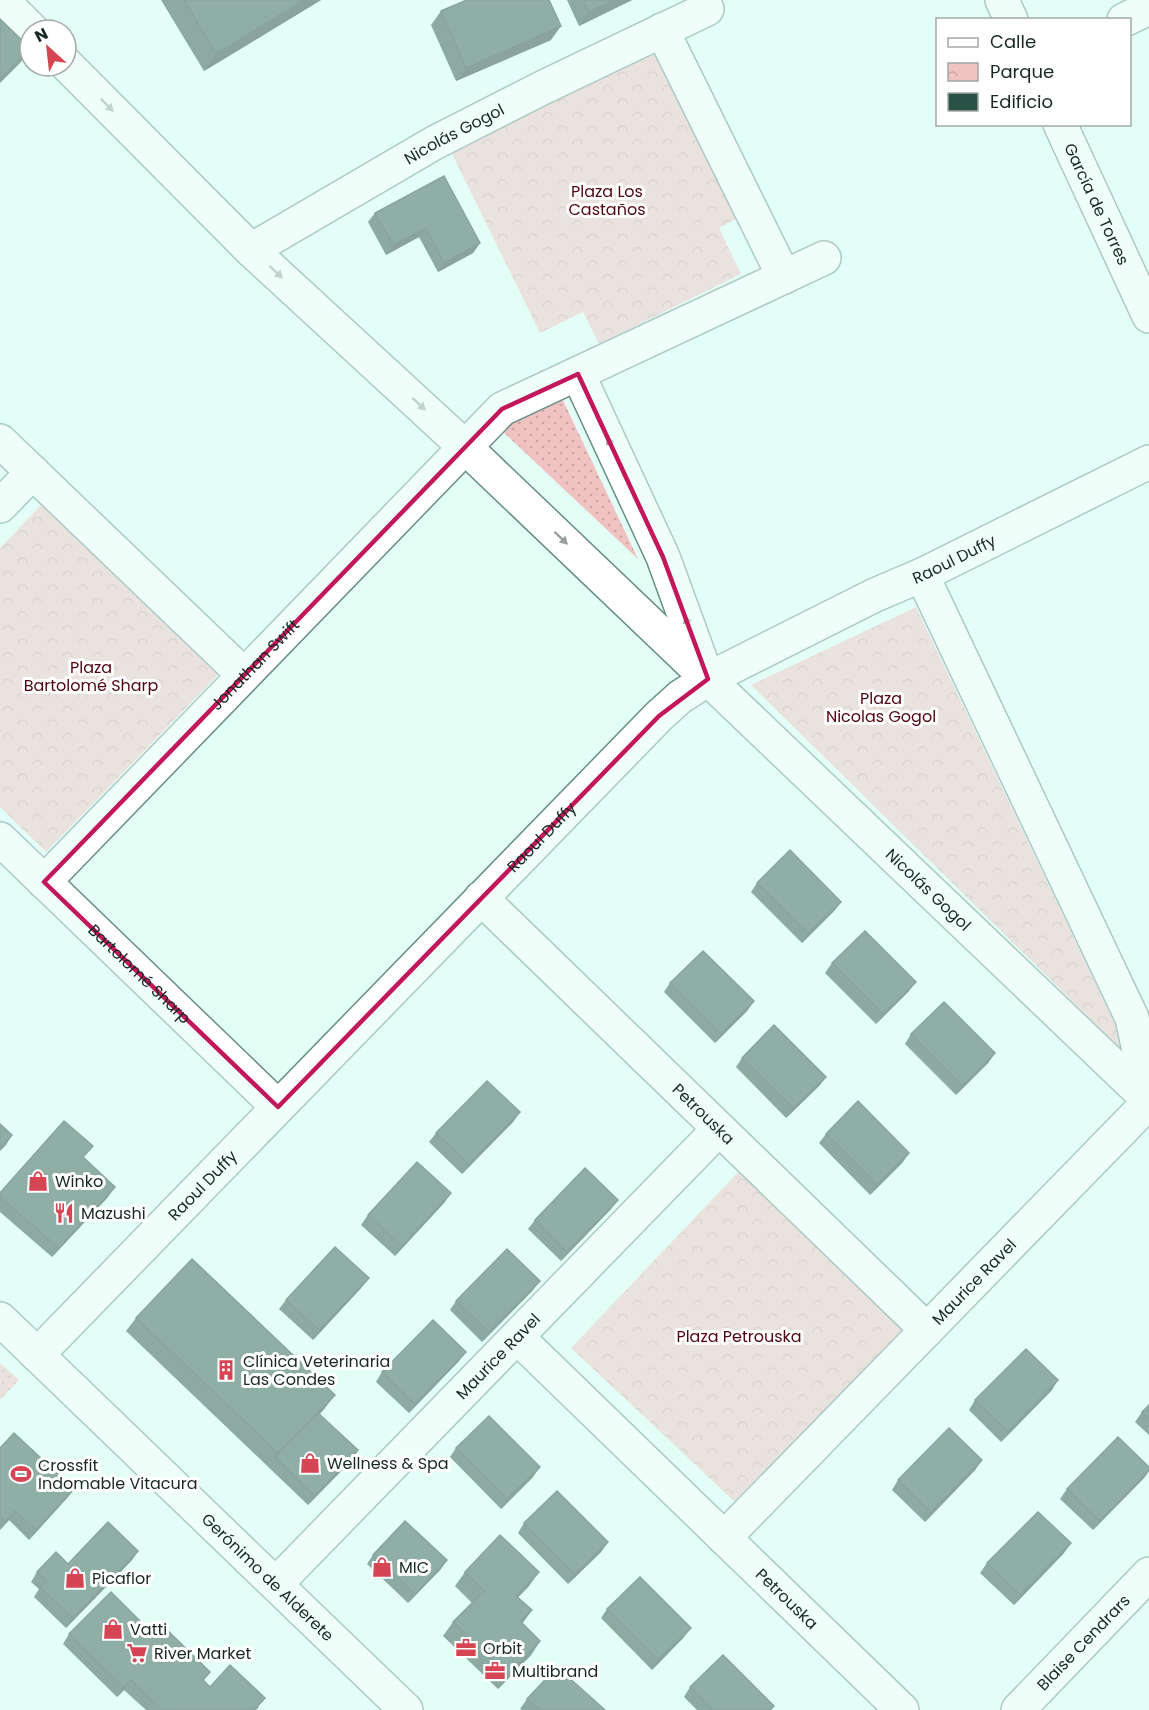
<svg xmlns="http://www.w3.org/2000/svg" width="1149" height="1710" font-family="Poppins,sans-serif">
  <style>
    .grass { fill: url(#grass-dots) }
    .park { fill: url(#park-crowns) }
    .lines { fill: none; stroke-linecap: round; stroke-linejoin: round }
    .minor-casing { stroke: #668f83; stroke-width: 36 }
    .secondary-casing { stroke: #668f83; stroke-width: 36 }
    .minor { stroke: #fff; stroke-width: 33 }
    .secondary { stroke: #fff; stroke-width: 33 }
    .wall { fill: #23463c }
    .shaded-wall { fill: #1d3931 }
    .building { fill: #295146; stroke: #1d3931; stroke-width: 1.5 }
    .oneway { fill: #979f9c }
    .marked { fill: none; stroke: #c2185b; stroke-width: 4.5; stroke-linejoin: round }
    .labels { text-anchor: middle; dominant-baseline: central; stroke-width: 6; stroke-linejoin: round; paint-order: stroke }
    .street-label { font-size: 16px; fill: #182924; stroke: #fff }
    .park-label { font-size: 16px; fill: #510512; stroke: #fff }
    .poi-label { font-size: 16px; fill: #182924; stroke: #fff; text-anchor: start }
  </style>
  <defs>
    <pattern id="grass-dots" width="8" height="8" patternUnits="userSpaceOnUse" patternTransform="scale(1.5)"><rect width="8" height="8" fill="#f0c2c1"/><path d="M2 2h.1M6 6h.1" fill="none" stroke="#cda7a6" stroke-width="1.8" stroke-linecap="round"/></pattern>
    <pattern id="park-crowns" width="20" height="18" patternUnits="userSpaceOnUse" patternTransform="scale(1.5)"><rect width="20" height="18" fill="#f0c2c1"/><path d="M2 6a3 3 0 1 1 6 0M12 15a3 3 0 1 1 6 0" fill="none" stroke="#cda7a6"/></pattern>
  </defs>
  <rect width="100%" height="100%" fill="#e3fef5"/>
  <path class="grass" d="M561 396 638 559 497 426Z
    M0 1363 19 1380 0 1400Z"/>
  <path class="park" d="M660 46 743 215 719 228 741 274 599 344 583 312 540 333 450 150Z
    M42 504 219 674 46 852 0 807V548Z
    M916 607 1132 1060 751 685Z
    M741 1169 906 1325 737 1504 571 1348Z"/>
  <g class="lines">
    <g class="minor-casing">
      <g id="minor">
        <path d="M2 0 32 30"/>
        <path d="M1002 0 1011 20"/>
        <path d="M1124 20 1149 8"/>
        <path d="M662 30 784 277"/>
        <path id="s1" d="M66 64 251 250 465 447 1149 1100"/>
        <path id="s2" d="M1060 124 1149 316"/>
        <path id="s3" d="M251 250 434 143 544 87 707 9"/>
        <path d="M578 374 663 557 705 672"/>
        <path d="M0 441 244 675"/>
        <path d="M0 506 33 472"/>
        <path d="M922 575 1132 1018 1149 1097"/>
        <path id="s4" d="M0 839 278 1107"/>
        <path id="s5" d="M44 882 502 409 824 258"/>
        <path id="s6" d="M481 898 927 1330"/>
        <path id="s7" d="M517 1337 902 1710"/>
        <path id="s8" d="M37 1355 659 716 680 697 708 679 875 595 922 575 1149 462"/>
        <path id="s9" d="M724 1538 1149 1102"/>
        <path id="s10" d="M276 1584 719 1129"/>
        <path id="s11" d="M1018 1710 1149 1574"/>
      </g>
    </g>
    <g class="secondary-casing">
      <g id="secondary">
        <path id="s12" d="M0 1319 406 1710"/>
      </g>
    </g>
    <use href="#minor" class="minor"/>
    <use href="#secondary" class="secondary"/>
  </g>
  <path class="wall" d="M161 0H321L204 71Z
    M567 0H632L579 26Z
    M441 11 551 40 456 81 431 25Z
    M375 213 480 243 473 253 438 272 419 237 386 255 368 222Z
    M757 883 841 902 834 911 802 943 751 892Z
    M832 963 909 991 876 1024 825 973Z
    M670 983 754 1001 747 1011 715 1043 664 992Z
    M911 1034 995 1053 988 1063 956 1095 905 1044Z
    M742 1058 826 1077 819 1086 786 1118 736 1067Z
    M520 1112 513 1122 462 1174 429 1142 436 1133Z
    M826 1134 909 1153 902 1163 870 1195 819 1143Z
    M84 1158 108 1197 52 1257 0 1212V1193Z
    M451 1193 444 1203 395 1256 361 1225 368 1215Z
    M618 1200 611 1209 561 1261 528 1229 535 1220Z
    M362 1287 313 1340 279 1309 286 1300Z
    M533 1290 482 1342 450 1310 456 1301Z
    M136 1318 325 1408 320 1414 352 1460 308 1505 126 1331Z
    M459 1361 409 1413 376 1382 382 1372Z
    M1052 1390 1001 1442 969 1410 975 1400Z
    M1149 1405V1435L1135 1422 1142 1412Z
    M0 1448 74 1489 67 1498 29 1540 9 1520 0 1530Z
    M456 1448 533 1477 501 1509 450 1457Z
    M982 1460 975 1470 925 1522 892 1490 898 1480Z
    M1149 1471 1144 1478 1093 1530 1060 1499 1067 1489Z
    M524 1523 608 1542 601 1552 568 1584 518 1533Z
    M138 1551 132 1560 66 1628 34 1597 39 1589 31 1582 37 1572 68 1564Z
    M1064 1553 1014 1605 980 1573 987 1563Z
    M373 1555 447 1560 440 1570 408 1603 367 1564Z
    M465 1572 529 1586 518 1597 532 1610 522 1623 540 1641 531 1655 498 1689 443 1636 453 1622 472 1603 455 1586Z
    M607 1609 684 1637 652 1670 601 1618Z
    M150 1631 210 1687 259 1707 256 1710H146L124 1690 117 1697 63 1644 69 1634Z
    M690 1687 774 1706 771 1710H697L684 1697Z
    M527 1699 605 1710H522L520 1709Z"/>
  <path class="shaded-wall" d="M304 0H321L204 71 216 54Z
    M614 0H632L579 26 589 12Z
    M561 26 551 40 456 81 466 68Z
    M30 49 21 62 0 83V79Z
    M426 228 419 237 386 255 393 245Z
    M480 243 473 253 438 272 444 263Z
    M841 902 834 911 802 943 808 933Z
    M916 982 909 991 876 1024 883 1014Z
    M754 1001 747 1011 715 1043 721 1034Z
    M995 1053 988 1063 956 1095 962 1086Z
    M826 1077 819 1086 786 1118 793 1108Z
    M520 1112 513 1122 462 1174 469 1164Z
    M12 1135 6 1145 0 1151V1148Z
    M909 1153 902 1163 870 1195 877 1185Z
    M115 1187 108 1197 52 1257 59 1248Z
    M451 1193 444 1203 395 1256 402 1246Z
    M618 1200 611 1209 561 1261 567 1252Z
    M369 1278 362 1287 313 1340 319 1330Z
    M540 1281 533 1290 482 1342 489 1332Z
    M466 1352 459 1361 409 1413 415 1404Z
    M1058 1380 1052 1390 1001 1442 1008 1432Z
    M335 1395 325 1408 276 1459 275 1457 268 1467 278 1453Z
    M358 1450 352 1460 308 1505 315 1496Z
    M982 1460 975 1470 925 1522 931 1512Z
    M540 1467 533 1477 501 1509 507 1499Z
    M1149 1471 1144 1478 1093 1530 1100 1521Z
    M74 1489 67 1498 29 1540 36 1530Z
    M15 1511 9 1520 0 1530 6 1521Z
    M608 1542 601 1552 568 1584 575 1574Z
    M1071 1543 1064 1553 1014 1605 1020 1595Z
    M138 1551 132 1560 66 1628 73 1618Z
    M447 1560 440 1570 408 1603 415 1594Z
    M539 1572 529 1586 507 1609 516 1596Z
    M532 1610 522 1624 520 1621Z
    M691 1628 684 1637 652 1670 658 1660Z
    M540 1641 531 1655 498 1689 508 1675Z
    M131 1680 124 1690 117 1697 123 1687Z"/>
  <path class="building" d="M184 0H304L216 54Z
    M467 0H549L561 26 466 68 441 11Z
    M583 0H614L589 12Z
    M0 19 30 48 0 79Z
    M444 176 480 243 444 263 426 228 393 245 375 213Z
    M790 850 841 902 808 933 757 883Z
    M865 931 916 982 883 1014 832 963Z
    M703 951 754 1001 721 1034 670 983Z
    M944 1002 995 1053 962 1086 911 1034Z
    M774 1025 826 1077 793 1108 742 1058Z
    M487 1081 520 1112 469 1164 436 1133Z
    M858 1101 909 1153 877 1185 826 1134Z
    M64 1121 93 1146 83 1157 115 1187 59 1248 0 1197V1193Z
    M0 1124 12 1135 0 1148Z
    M417 1162 451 1193 402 1246 368 1215Z
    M585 1168 618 1200 567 1252 535 1220Z
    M335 1247 369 1278 319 1330 286 1300Z
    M507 1249 540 1281 489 1332 456 1301Z
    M192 1259 335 1395 278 1453 136 1318Z
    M433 1320 466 1352 415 1404 382 1372Z
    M1026 1349 1058 1380 1008 1432 975 1400Z
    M1149 1405V1419L1142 1412Z
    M318 1413 358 1450 315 1496 275 1457Z
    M489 1416 540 1467 507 1499 456 1448Z
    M949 1428 982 1460 931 1512 898 1480Z
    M14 1433 74 1489 36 1530 15 1511 6 1521 0 1516V1448Z
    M1118 1437 1149 1467V1470L1100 1521 1067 1489Z
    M557 1491 608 1542 575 1574 524 1523Z
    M1038 1512 1071 1543 1020 1595 987 1563Z
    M405 1521 447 1560 415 1594 373 1555Z
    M108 1522 138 1551 73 1618 40 1587 47 1581 37 1572 56 1552 68 1564Z
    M500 1535 539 1572 516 1596 532 1610 520 1621 540 1641 508 1675 453 1622 484 1591 465 1572Z
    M640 1577 691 1628 658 1660 607 1609Z
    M111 1592 150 1631 159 1622 210 1672 203 1680 210 1687 230 1665 265 1698 254 1710H162L131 1680 123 1687 69 1634Z
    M723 1655 774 1706 770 1710H713L690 1687Z
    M557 1667 605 1710H539L527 1699Z"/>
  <defs><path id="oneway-solid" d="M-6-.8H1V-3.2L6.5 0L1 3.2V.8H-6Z" transform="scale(1.5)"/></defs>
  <g class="oneway">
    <use href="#oneway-solid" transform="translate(107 105) rotate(45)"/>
    <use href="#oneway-solid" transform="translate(276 272) rotate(43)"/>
    <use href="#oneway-solid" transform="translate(419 404) rotate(43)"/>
    <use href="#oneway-solid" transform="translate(611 445) rotate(-115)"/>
    <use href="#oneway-solid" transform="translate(561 538) rotate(44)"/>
    <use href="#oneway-solid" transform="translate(688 624) rotate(-110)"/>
  </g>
  <path d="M0 0H1149V1710H0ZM578 374 663 557 708 679 659 716 278 1107 44 882 502 409Z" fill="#e3fef5" fill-opacity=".55" fill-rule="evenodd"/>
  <path class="marked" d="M578 374 663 557 708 679 659 716 278 1107 44 882 502 409Z"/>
  <defs>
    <g id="shop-bare" transform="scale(1.62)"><path d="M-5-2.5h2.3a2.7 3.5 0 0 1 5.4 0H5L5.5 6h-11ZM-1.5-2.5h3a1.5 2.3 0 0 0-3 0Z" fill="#d64553" stroke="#fff" stroke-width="2.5" paint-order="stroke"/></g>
    <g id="restaurant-bare" transform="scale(1.62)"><path d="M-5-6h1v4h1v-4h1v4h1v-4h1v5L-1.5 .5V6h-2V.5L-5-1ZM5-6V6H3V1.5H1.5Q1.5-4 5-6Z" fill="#d64553" stroke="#fff" stroke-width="2.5" paint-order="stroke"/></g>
    <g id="building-bare" transform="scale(1.62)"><path d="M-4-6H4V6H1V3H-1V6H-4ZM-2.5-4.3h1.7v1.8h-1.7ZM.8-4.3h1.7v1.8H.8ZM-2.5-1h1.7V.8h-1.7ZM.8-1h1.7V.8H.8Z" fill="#d64553" stroke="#fff" stroke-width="2.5" paint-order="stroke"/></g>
    <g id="stadium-bare" transform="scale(1.62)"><path d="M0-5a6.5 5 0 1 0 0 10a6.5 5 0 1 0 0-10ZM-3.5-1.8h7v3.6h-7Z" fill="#d64553" stroke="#fff" stroke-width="2.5" paint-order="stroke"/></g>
    <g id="office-bare" transform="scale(1.62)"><path d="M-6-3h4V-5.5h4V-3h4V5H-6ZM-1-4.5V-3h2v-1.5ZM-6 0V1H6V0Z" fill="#d64553" stroke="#fff" stroke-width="2.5" paint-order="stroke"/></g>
    <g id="supermarket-bare" transform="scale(1.62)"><path d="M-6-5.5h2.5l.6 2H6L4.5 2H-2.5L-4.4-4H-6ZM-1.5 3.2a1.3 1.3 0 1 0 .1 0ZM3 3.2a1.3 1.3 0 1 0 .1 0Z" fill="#d64553" stroke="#fff" stroke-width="2.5" paint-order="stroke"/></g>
  </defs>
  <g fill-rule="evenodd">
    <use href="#shop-bare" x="38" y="1181"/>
    <use href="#restaurant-bare" x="64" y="1213"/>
    <use href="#building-bare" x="226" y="1370"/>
    <use href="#shop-bare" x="310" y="1463"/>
    <use href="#stadium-bare" x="21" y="1474"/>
    <use href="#shop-bare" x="382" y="1567"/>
    <use href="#shop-bare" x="75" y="1578"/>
    <use href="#shop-bare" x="113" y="1629"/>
    <use href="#office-bare" x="466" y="1648"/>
    <use href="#supermarket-bare" x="137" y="1653"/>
    <use href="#office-bare" x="495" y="1671"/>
  </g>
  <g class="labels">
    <g class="street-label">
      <text stroke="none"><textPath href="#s3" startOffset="234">Nicolás Gogol</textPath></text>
      <text stroke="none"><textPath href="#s2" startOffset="88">García de Torres</textPath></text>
      <text stroke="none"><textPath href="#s8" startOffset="1227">Raoul Duffy</textPath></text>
      <text stroke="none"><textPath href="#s5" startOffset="303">Jonathan Swift</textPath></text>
      <text stroke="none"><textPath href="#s8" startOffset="723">Raoul Duffy</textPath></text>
      <text stroke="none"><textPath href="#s1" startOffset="1194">Nicolás Gogol</textPath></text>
      <text stroke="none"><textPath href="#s4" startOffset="194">Bartolomé Sharp</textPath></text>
      <text stroke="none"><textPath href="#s6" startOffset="310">Petrouska</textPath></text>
      <text stroke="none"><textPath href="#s8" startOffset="237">Raoul Duffy</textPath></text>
      <text stroke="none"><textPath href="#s9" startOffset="358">Maurice Ravel</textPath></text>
      <text stroke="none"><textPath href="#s10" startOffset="318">Maurice Ravel</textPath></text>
      <text stroke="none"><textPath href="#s12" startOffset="372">Gerónimo de Alderete</textPath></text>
      <text stroke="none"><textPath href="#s7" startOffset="376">Petrouska</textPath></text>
      <text stroke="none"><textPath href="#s11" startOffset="94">Blaise Cendrars</textPath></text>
    </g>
    <g class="park-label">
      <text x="607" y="191">Plaza Los<tspan x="607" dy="18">Castaños</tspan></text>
      <text x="91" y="667">Plaza<tspan x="91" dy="18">Bartolomé Sharp</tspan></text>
      <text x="881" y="698">Plaza<tspan x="881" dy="18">Nicolas Gogol</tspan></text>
      <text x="739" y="1336">Plaza Petrouska</text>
    </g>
    <g class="poi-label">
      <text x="55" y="1181">Winko</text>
      <text x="81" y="1213">Mazushi</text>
      <text x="243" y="1361">Clínica Veterinaria<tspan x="243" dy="18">Las Condes</tspan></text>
      <text x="327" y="1463">Wellness &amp; Spa</text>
      <text x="38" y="1465">Crossfit<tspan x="38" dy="18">Indomable Vitacura</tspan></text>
      <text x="399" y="1567">MIC</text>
      <text x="92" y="1578">Picaflor</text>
      <text x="130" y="1629">Vatti</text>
      <text x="483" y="1648">Orbit</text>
      <text x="154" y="1653">River Market</text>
      <text x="512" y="1671">Multibrand</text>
    </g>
  </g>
  <rect x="936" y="18" width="195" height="108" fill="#ffffff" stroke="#a3a9a7" stroke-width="1.5"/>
  <rect x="948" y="38" width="30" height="9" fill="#ffffff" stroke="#a3a9a7" stroke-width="1.5"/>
  <text x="990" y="48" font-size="18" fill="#182924">Calle</text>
  <rect x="948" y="63" width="30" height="18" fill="url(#park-crowns)" stroke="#a3a9a7" stroke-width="1.5"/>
  <text x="990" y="78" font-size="18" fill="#182924">Parque</text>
  <rect x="948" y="93" width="30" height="18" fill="#295146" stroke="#a3a9a7" stroke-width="1.5"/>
  <text x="990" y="108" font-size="18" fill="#182924">Edificio</text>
  <g transform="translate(48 48) rotate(333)"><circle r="28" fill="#ffffff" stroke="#a3a9a7" stroke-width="1.5"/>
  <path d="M0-4.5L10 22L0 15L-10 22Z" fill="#d64553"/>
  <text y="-9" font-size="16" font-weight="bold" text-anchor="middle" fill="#182924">N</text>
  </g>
</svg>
